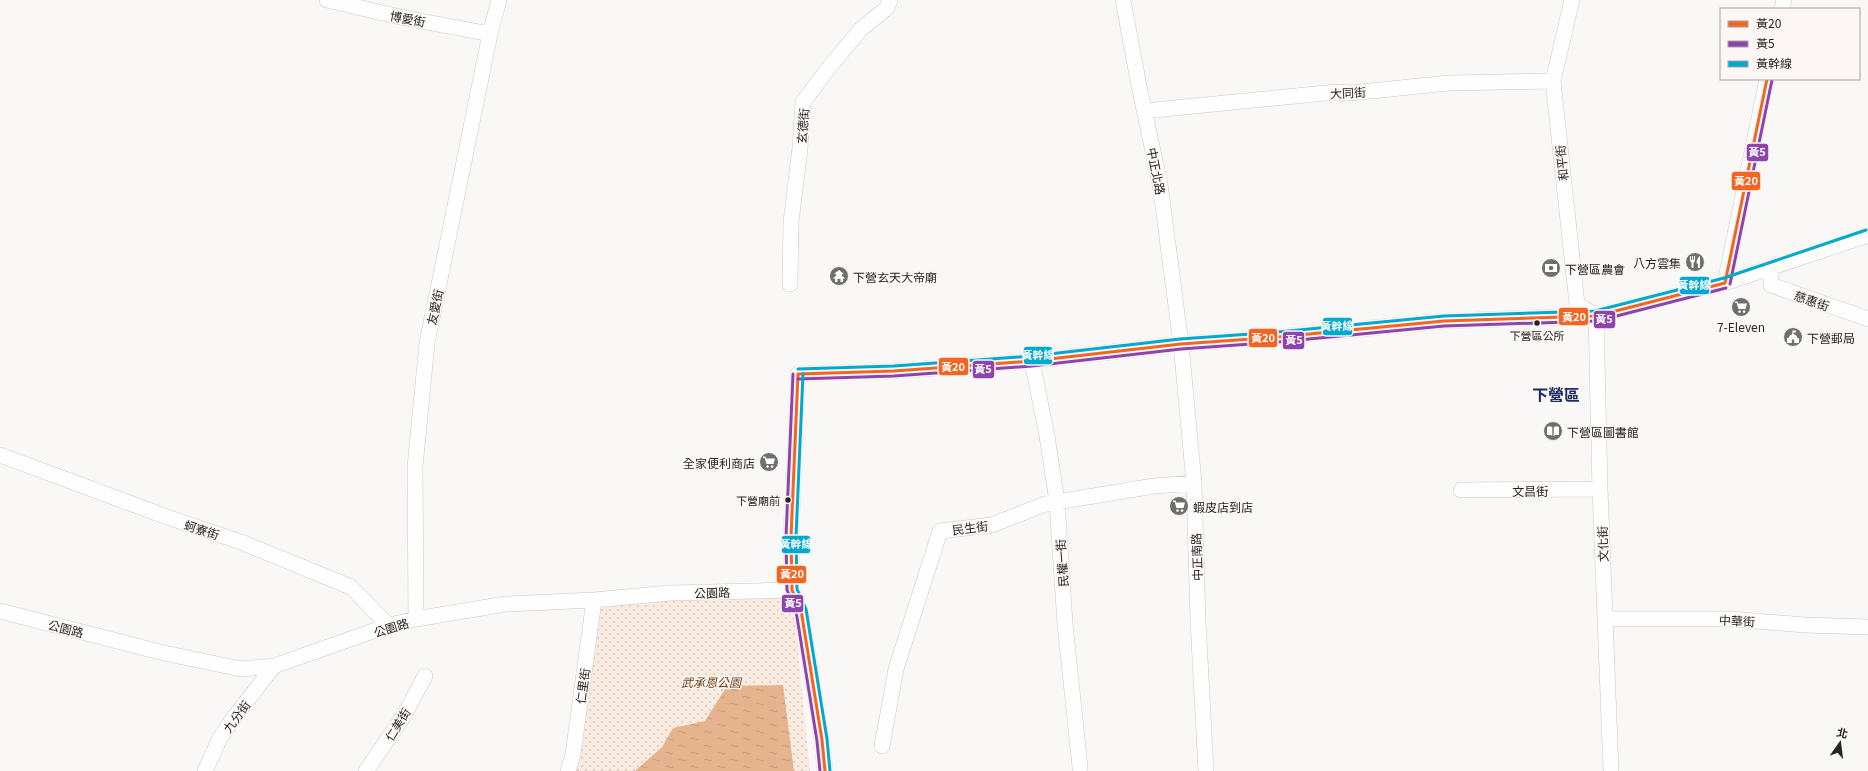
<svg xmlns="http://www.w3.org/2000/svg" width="1868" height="771" font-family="Georgia,'Noto Sans TC',serif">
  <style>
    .grass { fill: url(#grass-dots) }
    .water { fill: url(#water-ripples) }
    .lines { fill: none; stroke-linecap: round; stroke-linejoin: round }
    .minor-casing { stroke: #cccac9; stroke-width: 16 }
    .minor { stroke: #fefefe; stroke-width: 15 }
    .bus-1-casing { stroke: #fcf7f4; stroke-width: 6 }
    .bus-2-casing { stroke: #fcf7f4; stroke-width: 6 }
    .bus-3-casing { stroke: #fcf7f4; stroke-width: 6 }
    .bus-1 { stroke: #f26522; stroke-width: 3 }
    .bus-2 { stroke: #8e44ad; stroke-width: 3 }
    .bus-3 { stroke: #00a9ce; stroke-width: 3 }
    .bus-dot { fill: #262523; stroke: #fcf7f4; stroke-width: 1.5 }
    .labels { text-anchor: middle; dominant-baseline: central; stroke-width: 3; stroke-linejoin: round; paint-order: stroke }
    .bus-label { font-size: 11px; fill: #262523; stroke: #fcf7f4 }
    .street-label { font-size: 12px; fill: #262523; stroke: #fcf7f4 }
    .poi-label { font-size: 12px; fill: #262523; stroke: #fcf7f4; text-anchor: start }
    .park-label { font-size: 12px; font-style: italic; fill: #6d3f17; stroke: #fcf7f4 }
    .district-label { font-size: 16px; font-weight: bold; fill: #1a2e65; stroke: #fcf7f4 }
    .line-badge { stroke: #fcf7f4; stroke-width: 1.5 }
    .badge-label { font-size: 11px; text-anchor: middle; font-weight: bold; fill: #fff }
  </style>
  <defs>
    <pattern id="grass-dots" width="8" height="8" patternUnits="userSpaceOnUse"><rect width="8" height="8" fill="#f9ebe0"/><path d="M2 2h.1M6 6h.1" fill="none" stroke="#d5c9c0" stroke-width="1.8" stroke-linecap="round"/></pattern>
    <pattern id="water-ripples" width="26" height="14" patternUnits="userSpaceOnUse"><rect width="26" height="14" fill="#e5b48e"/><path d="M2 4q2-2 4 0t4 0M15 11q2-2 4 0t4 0" fill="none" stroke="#c49b7a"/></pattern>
  </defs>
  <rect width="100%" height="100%" fill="#faf8f6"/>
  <path class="grass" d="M792 590 810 771H568L594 600Z"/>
  <path class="water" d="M783 685 794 771H635L662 747 673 728 705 721 727 686Z"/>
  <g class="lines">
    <g class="minor-casing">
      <path id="minor" d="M327 0 400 17 490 34
        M1123 0 1139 86 1160 184 1181 344 1194 483 1198 621 1206 771
        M1572 0 1553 81 1577 304 1596 316
        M1782 9 1784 0
        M1144 111 1336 92 1351 93 1449 83 1553 81
        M1771 269V285L1868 319
        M1725 283 1767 79
        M790 284 791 222 800 148 803 102 831 65 861 29 887 8 890 0
        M1596 316 1600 489 1611 771
        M1032 361 1047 436 1057 502 1065 624 1080 767
        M0 455 170 518 241 542 351 587 385 622 390 625
        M1461 490 1600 489
        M0 611 164 653 241 669 274 666 390 625 416 619 506 604 594 600 670 593 792 590
        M416 619 415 467 427 343 490 34 499 0
        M1605 619H1731L1805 625 1868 627
        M882 746 896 669 940 531 992 525 1045 504 1057 502 1154 486 1194 483
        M205 771 220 738 232 720 274 666
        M366 771 403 717 425 676
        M568 771 573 754 594 600
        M825 771 822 740 801 610 792 590 791 537 798 374 894 371 1032 361 1181 344 1278 337 1444 321 1596 316 1725 283 1868 235"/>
    </g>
    <use href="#minor" class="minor"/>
    <g class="bus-1-casing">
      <path id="bus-1" d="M1725 283 1767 79
        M798 374 894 371 1032 361 1181 344 1278 337 1444 321 1596 316 1725 283
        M798 374 791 537 792 590 801 610 822 740 825 771"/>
    </g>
    <g class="bus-2-casing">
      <path id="bus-2" d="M1730 284 1772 80
        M793 374 786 537 787 590 796 611 817 741 820 771
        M798 379 894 376 1032 366 1181 349 1278 342 1444 326 1597 321 1726 288"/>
    </g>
    <g class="bus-3-casing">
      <path id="bus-3" d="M798 369 894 366 1032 356 1180 339 1278 332 1444 316 1595 311 1724 278 1866 230
        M803 374 796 537 797 589 806 609 827 739 830 771"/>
    </g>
    <use href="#bus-1" class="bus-1"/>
    <use href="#bus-2" class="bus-2"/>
    <use href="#bus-3" class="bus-3"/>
  </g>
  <defs>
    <g id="restaurant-disc" transform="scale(1)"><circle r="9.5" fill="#706f6d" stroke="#fcf7f4"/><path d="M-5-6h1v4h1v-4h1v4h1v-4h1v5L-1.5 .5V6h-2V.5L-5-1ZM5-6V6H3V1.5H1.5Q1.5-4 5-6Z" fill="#fff"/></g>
    <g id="bank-disc" transform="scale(1)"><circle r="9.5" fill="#706f6d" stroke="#fcf7f4"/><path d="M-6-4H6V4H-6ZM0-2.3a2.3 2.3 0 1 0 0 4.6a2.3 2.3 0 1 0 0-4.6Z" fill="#fff"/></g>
    <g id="temple-disc" transform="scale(1)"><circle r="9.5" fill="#706f6d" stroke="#fcf7f4"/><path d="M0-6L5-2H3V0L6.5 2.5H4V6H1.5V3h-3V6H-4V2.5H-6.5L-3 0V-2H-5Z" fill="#fff"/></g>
    <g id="supermarket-disc" transform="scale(1)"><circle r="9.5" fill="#706f6d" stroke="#fcf7f4"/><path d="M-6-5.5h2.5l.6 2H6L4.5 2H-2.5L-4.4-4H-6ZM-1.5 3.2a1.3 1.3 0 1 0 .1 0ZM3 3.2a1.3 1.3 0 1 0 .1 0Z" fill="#fff"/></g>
    <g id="civic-disc" transform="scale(1)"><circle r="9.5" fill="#706f6d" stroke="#fcf7f4"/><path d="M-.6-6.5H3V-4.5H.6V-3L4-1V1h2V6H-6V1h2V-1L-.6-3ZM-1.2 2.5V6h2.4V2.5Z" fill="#fff"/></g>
    <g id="library-disc" transform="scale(1)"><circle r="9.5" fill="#706f6d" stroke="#fcf7f4"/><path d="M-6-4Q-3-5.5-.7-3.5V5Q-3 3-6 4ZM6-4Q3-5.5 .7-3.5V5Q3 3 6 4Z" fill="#fff"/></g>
  </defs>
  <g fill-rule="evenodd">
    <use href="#restaurant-disc" x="1695" y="262"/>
    <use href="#bank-disc" x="1551" y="268"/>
    <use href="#temple-disc" x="839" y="276"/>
    <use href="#supermarket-disc" x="1741" y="307"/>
    <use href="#civic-disc" x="1793" y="337"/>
    <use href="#library-disc" x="1553" y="431"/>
    <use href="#supermarket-disc" x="769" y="462"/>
    <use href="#supermarket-disc" x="1179" y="506"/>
  </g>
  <g class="bus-dot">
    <circle cx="1537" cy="323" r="3.5"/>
    <circle cx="788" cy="500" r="3.5"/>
  </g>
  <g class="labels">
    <g class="bus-label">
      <text x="1537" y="335">下營區公所</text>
      <text x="780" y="500" text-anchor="end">下營廟前</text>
    </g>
    <g class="street-label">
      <text transform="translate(408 18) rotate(11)">博愛街</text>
      <text transform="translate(1348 92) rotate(-3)">大同街</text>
      <text transform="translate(802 126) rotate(-86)">玄德街</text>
      <text transform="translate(1561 163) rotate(-96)">和平街</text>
      <text transform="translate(1157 171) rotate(79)">中正北路</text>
      <text transform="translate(1812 300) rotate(19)">慈惠街</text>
      <text transform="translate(434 307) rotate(-78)">友愛街</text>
      <text x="1530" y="490">文昌街</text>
      <text transform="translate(970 527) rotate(-7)">民生街</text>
      <text transform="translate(202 529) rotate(18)">蚵寮街</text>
      <text transform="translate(1602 544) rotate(-92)">文化街</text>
      <text transform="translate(1196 557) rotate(-92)">中正南路</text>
      <text transform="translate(1061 563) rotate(-94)">民權一街</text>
      <text transform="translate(712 592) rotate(-2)">公園路</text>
      <text transform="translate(1737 620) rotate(3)">中華街</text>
      <text transform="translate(391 627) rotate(-17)">公園路</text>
      <text transform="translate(66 628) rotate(14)">公園路</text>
      <text transform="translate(582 686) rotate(-82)">仁里街</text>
      <text transform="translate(236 716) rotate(-54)">九分街</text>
      <text transform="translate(397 724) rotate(-58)">仁美街</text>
    </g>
    <g class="poi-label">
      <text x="1681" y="262" text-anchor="end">八方雲集</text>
      <text x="1565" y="268">下營區農會</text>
      <text x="853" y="276">下營玄天大帝廟</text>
      <text x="1741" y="326" text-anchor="middle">7-Eleven</text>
      <text x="1807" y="337">下營郵局</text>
      <text x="1567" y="431">下營區圖書館</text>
      <text x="755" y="462" text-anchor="end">全家便利商店</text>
      <text x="1193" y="506">蝦皮店到店</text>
    </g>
    <g class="park-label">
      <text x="711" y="681">武承恩公園</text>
    </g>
    <g class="district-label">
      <text x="1556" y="394">下營區</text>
    </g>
  </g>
  <g class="line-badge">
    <rect x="1746" y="143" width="23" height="19" rx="4" fill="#8e44ad"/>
    <rect x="1731" y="171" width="30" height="20" rx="4" fill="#f26522"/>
    <rect x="1679" y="276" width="31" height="19" rx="4" fill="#00a9ce"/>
    <rect x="1558" y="307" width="31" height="19" rx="4" fill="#f26522"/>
    <rect x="1593" y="310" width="23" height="19" rx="4" fill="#8e44ad"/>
    <rect x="1322" y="317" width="31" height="19" rx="4" fill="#00a9ce"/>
    <rect x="1248" y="328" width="30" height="20" rx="4" fill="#f26522"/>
    <rect x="1282" y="331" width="23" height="19" rx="4" fill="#8e44ad"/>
    <rect x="1023" y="346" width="30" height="19" rx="4" fill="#00a9ce"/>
    <rect x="938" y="357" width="31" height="19" rx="4" fill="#f26522"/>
    <rect x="972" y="360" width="23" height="19" rx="4" fill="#8e44ad"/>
    <rect x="781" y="535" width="30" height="19" rx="4" fill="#00a9ce"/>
    <rect x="776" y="565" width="31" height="19" rx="4" fill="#f26522"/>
    <rect x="781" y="594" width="23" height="19" rx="4" fill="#8e44ad"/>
  </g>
  <g class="badge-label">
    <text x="1757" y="156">黃5</text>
    <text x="1746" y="185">黃20</text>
    <text x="1694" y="289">黃幹線</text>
    <text x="1574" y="321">黃20</text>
    <text x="1604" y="323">黃5</text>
    <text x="1337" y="330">黃幹線</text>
    <text x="1263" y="342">黃20</text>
    <text x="1294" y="344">黃5</text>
    <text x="1038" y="359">黃幹線</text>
    <text x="953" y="371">黃20</text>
    <text x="983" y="373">黃5</text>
    <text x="796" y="548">黃幹線</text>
    <text x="792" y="578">黃20</text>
    <text x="793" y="607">黃5</text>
  </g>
  <rect x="1720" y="8" width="140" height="72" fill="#fcf7f4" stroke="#a6a3a0"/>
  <rect x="1728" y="21" width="20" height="6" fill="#f26522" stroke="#a6a3a0"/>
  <text x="1756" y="28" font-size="12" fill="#262523">黃20</text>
  <rect x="1728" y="41" width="20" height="6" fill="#8e44ad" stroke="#a6a3a0"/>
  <text x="1756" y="48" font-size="12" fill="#262523">黃5</text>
  <rect x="1728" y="61" width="20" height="6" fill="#00a9ce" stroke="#a6a3a0"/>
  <text x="1756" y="68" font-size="12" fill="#262523">黃幹線</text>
  <g transform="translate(1840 743) rotate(14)" stroke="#fcf7f4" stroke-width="3" paint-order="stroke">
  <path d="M0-3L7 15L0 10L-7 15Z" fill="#262523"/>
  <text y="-6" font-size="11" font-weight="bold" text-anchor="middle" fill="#262523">北</text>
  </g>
</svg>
